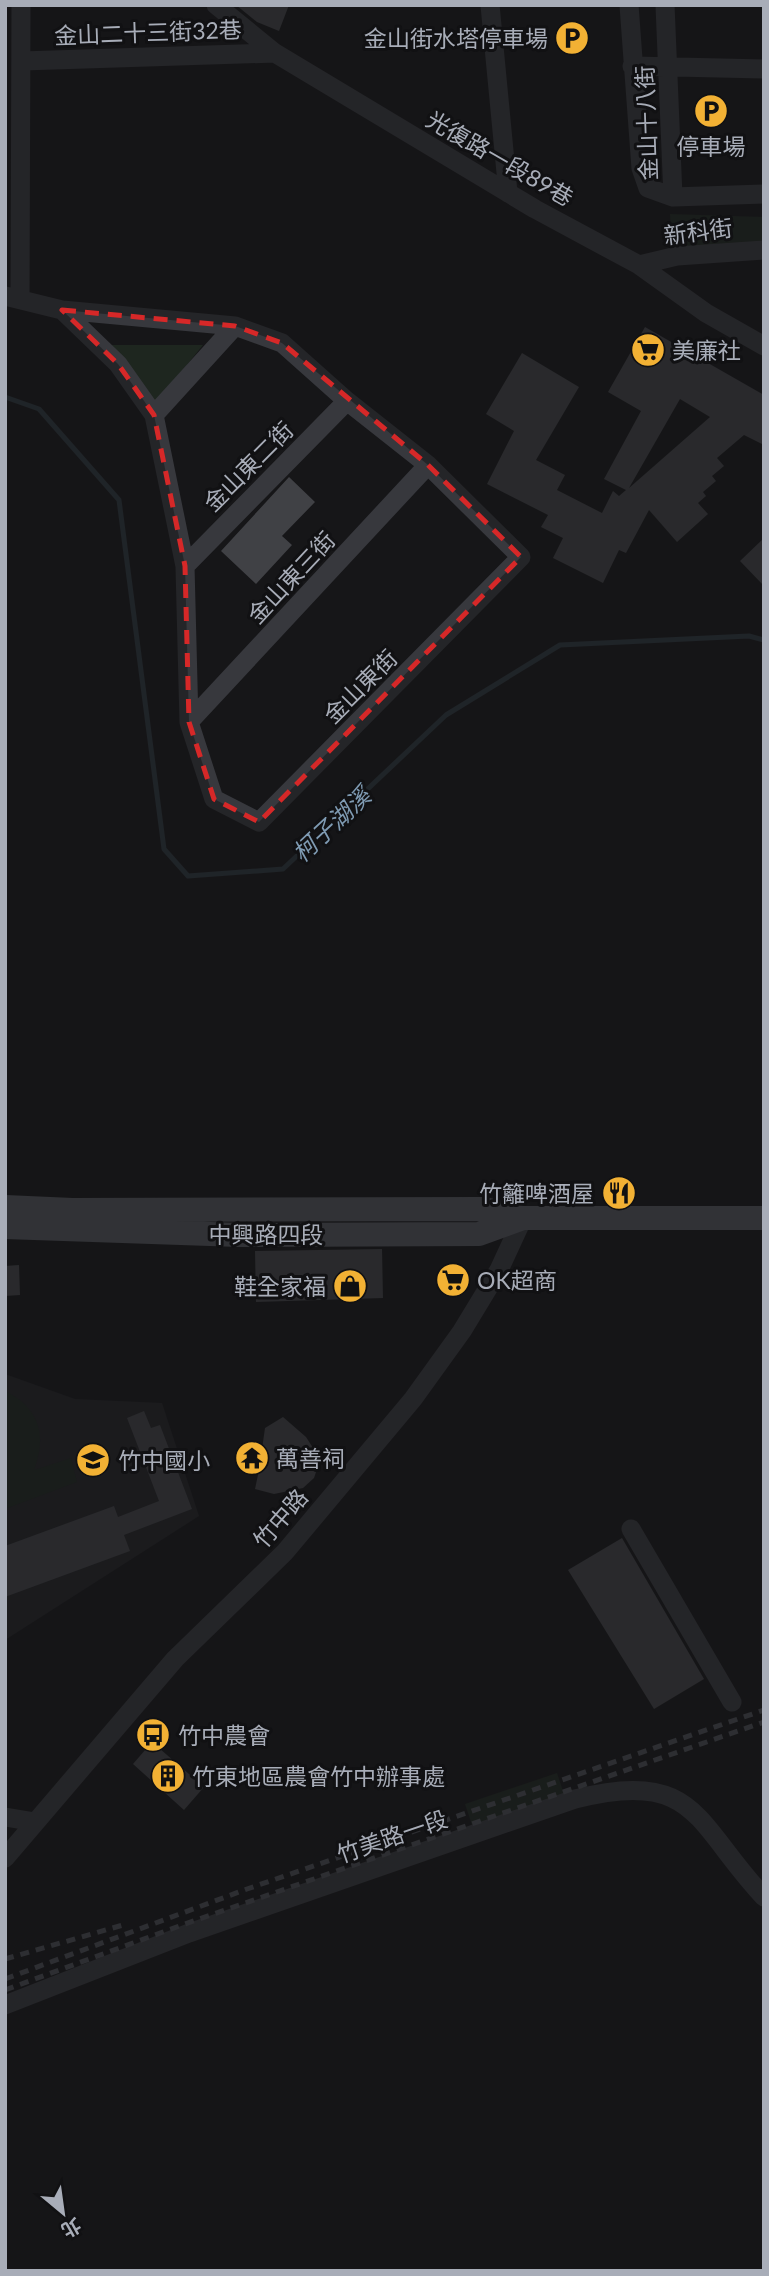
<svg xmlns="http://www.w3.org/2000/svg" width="769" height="2276" font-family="Lato,'Noto Sans TC',sans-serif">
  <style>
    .built { fill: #222225 }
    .green { fill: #1e261f }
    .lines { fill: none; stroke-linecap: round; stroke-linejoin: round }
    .stream { stroke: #2c353c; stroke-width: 5 }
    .building { fill: #404145; fill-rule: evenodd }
    .minor { stroke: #37383d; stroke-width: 19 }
    .major { stroke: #53555c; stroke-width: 24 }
    .rail { stroke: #4a4c52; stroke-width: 5; stroke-dasharray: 9 7; stroke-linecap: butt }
    .marked { fill: none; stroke: #d62828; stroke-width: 5; stroke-dasharray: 14 9; stroke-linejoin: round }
    .labels { text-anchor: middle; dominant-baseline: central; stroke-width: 6; stroke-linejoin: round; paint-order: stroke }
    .street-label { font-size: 23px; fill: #a8adb8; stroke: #111113 }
    .poi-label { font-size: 23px; fill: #a8adb8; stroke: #111113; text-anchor: start }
    .water-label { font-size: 24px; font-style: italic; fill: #7f9bb3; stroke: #111113 }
  </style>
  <rect width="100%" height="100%" fill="#161618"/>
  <path class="built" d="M5 1374 75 1399 162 1403 199 1516 5 1640Z"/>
  <path class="green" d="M670 214 764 217V257L672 259Z
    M108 345H203L154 406Z
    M5 1391C40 1408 47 1436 34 1470L71 1458 77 1482 5 1509Z
    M557 1773 569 1809 477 1840 465 1804Z"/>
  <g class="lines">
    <path class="stream" d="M5 397 39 409 119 500 164 849 188 876 283 869 446 715 560 645 749 636 764 640"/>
  </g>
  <path class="building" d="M236 5H289L279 31 257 22Z
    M645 327 764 395V445L744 435 717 458 724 466 712 476 716 481 703 492 706 496 698 503 708 514 677 542 649 510 626 553 619 550 603 583 553 558 563 538 541 527 548 515 487 484 514 431 486 414 522 353 579 387 536 460 565 475 557 490 602 513 613 491 619 496 626 490 604 479 641 411 608 392ZM680 399 710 417 629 488Z
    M289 477 315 502 282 536 292 545 256 584 221 551Z
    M764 538V586L740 561Z
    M382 1249 383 1298 256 1302 255 1251Z
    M19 1265 20 1295 5 1296V1266Z
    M144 1411 151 1428 160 1425 192 1509 124 1535 130 1551 5 1597V1546L114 1506 118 1517 159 1501 127 1418Z
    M283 1417 306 1437 315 1451 318 1466 314 1478 303 1488 274 1494 255 1489 259 1470 242 1468 245 1446 262 1449 265 1428Z
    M622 1538 704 1679 654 1709 568 1570Z
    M152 1742 204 1787 184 1810 133 1764Z"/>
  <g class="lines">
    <path class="minor" d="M216 5 275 53 535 209 639 265 706 313 764 346
      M490 5 508 193
      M629 5 641 168 648 188 673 197 764 194
      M665 5 673 197
      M22 61 275 53
      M632 66 764 69
      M639 265 677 256 764 250
      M5 296 62 310 118 364 154 415 185 566 189 722 214 799 259 822 521 557 428 465 347 401 282 343 235 326 62 310
      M20 297 21 5
      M154 415 235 326
      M185 566 347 401
      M189 722 428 465
      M631 1529 732 1702
      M5 1817 35 1822
      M5 1858 175 1659 285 1552 413 1399 462 1331 499 1270 523 1218
      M5 2005 189 1933 575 1799C697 1769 694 1822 764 1897"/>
    <path class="major" d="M5 1207 72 1210 484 1209 523 1218H764
      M5 1227 240 1235 479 1234 523 1218"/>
    <path class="rail" d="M5 1959 123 1925
      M5 1979 247 1889 764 1710
      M5 1990 182 1925 764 1722"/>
  </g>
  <path d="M0 0H769V2276H0ZM62 310 235 326 282 343 428 465 521 557 259 822 214 799 189 722 185 566 154 415 118 364Z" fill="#161618" fill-opacity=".55" fill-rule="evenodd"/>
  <path class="marked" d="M62 310 235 326 282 343 428 465 521 557 259 822 214 799 189 722 185 566 154 415 118 364Z"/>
  <defs>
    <g id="parking-disc" transform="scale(1.75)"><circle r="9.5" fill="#f2b134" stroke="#111113"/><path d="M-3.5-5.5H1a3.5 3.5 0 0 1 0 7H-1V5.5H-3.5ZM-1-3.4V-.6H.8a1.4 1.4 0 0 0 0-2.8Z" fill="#111"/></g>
    <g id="supermarket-disc" transform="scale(1.75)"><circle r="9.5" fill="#f2b134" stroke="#111113"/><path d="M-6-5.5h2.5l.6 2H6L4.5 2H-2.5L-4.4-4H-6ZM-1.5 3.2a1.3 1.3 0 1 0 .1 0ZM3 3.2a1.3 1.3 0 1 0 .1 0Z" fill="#111"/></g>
    <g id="restaurant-disc" transform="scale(1.75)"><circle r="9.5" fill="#f2b134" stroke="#111113"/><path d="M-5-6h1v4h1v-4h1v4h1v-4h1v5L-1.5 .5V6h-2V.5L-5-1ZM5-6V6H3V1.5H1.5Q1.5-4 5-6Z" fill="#111"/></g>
    <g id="shop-disc" transform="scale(1.75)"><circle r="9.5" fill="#f2b134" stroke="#111113"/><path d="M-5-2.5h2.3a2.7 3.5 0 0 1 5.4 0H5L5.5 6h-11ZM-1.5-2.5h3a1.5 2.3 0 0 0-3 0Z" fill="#111"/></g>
    <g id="temple-disc" transform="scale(1.75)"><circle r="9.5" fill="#f2b134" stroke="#111113"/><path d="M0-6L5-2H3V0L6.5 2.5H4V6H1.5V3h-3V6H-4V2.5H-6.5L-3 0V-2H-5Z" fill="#111"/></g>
    <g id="school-disc" transform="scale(1.75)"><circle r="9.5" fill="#f2b134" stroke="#111113"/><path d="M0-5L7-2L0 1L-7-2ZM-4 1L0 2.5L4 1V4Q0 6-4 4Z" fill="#111"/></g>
    <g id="bus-disc" transform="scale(1.75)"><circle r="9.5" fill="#f2b134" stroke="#111113"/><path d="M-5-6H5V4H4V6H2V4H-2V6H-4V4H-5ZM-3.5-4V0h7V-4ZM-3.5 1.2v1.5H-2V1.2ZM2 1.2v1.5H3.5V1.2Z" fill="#111"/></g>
    <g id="building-disc" transform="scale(1.75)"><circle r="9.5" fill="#f2b134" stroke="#111113"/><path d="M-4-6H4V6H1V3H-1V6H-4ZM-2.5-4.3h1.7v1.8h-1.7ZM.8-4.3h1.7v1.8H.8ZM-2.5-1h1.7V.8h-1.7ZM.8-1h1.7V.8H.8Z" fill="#111"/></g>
  </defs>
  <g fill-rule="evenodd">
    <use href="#parking-disc" x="572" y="38"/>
    <use href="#parking-disc" x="711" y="111"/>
    <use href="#supermarket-disc" x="648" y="350"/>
    <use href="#restaurant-disc" x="619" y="1193"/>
    <use href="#supermarket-disc" x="453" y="1280"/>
    <use href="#shop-disc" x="350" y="1286"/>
    <use href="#temple-disc" x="252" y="1458"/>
    <use href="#school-disc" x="93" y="1460"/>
    <use href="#bus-disc" x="153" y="1735"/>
    <use href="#building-disc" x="168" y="1776"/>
  </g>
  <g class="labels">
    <g class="street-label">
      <text transform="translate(148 32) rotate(-2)">金山二十三街32巷</text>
      <text transform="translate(646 123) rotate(-92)">金山十八街</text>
      <text transform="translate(500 158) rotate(30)">光復路一段89巷</text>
      <text transform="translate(698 231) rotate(-7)">新科街</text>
      <text transform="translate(248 466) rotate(-45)">金山東二街</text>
      <text transform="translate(291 577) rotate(-47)">金山東三街</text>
      <text transform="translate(360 686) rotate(-45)">金山東街</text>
      <text x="266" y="1234">中興路四段</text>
      <text transform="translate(280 1518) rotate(-49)">竹中路</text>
      <text transform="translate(392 1836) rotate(-19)">竹美路一段</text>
    </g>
    <g class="poi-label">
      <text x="548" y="38" text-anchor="end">金山街水塔停車場</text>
      <text x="711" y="146" text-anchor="middle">停車場</text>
      <text x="672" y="350">美廉社</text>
      <text x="594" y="1193" text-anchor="end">竹籬啤酒屋</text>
      <text x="477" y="1280">OK超商</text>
      <text x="326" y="1286" text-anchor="end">鞋全家福</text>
      <text x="276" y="1458">萬善祠</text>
      <text x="118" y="1460">竹中國小</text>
      <text x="178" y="1735">竹中農會</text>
      <text x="192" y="1776">竹東地區農會竹中辦事處</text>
    </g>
    <g class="water-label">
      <text transform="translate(331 824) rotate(-43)">柯子湖溪</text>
    </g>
  </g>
  <rect width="769" height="2276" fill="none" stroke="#a8adb8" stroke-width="14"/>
  <g transform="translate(63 2213) rotate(151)" stroke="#111113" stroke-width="5" paint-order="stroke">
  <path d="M0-5L12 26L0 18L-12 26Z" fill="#a8adb8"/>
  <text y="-10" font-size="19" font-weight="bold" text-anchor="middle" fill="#a8adb8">北</text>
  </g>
</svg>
